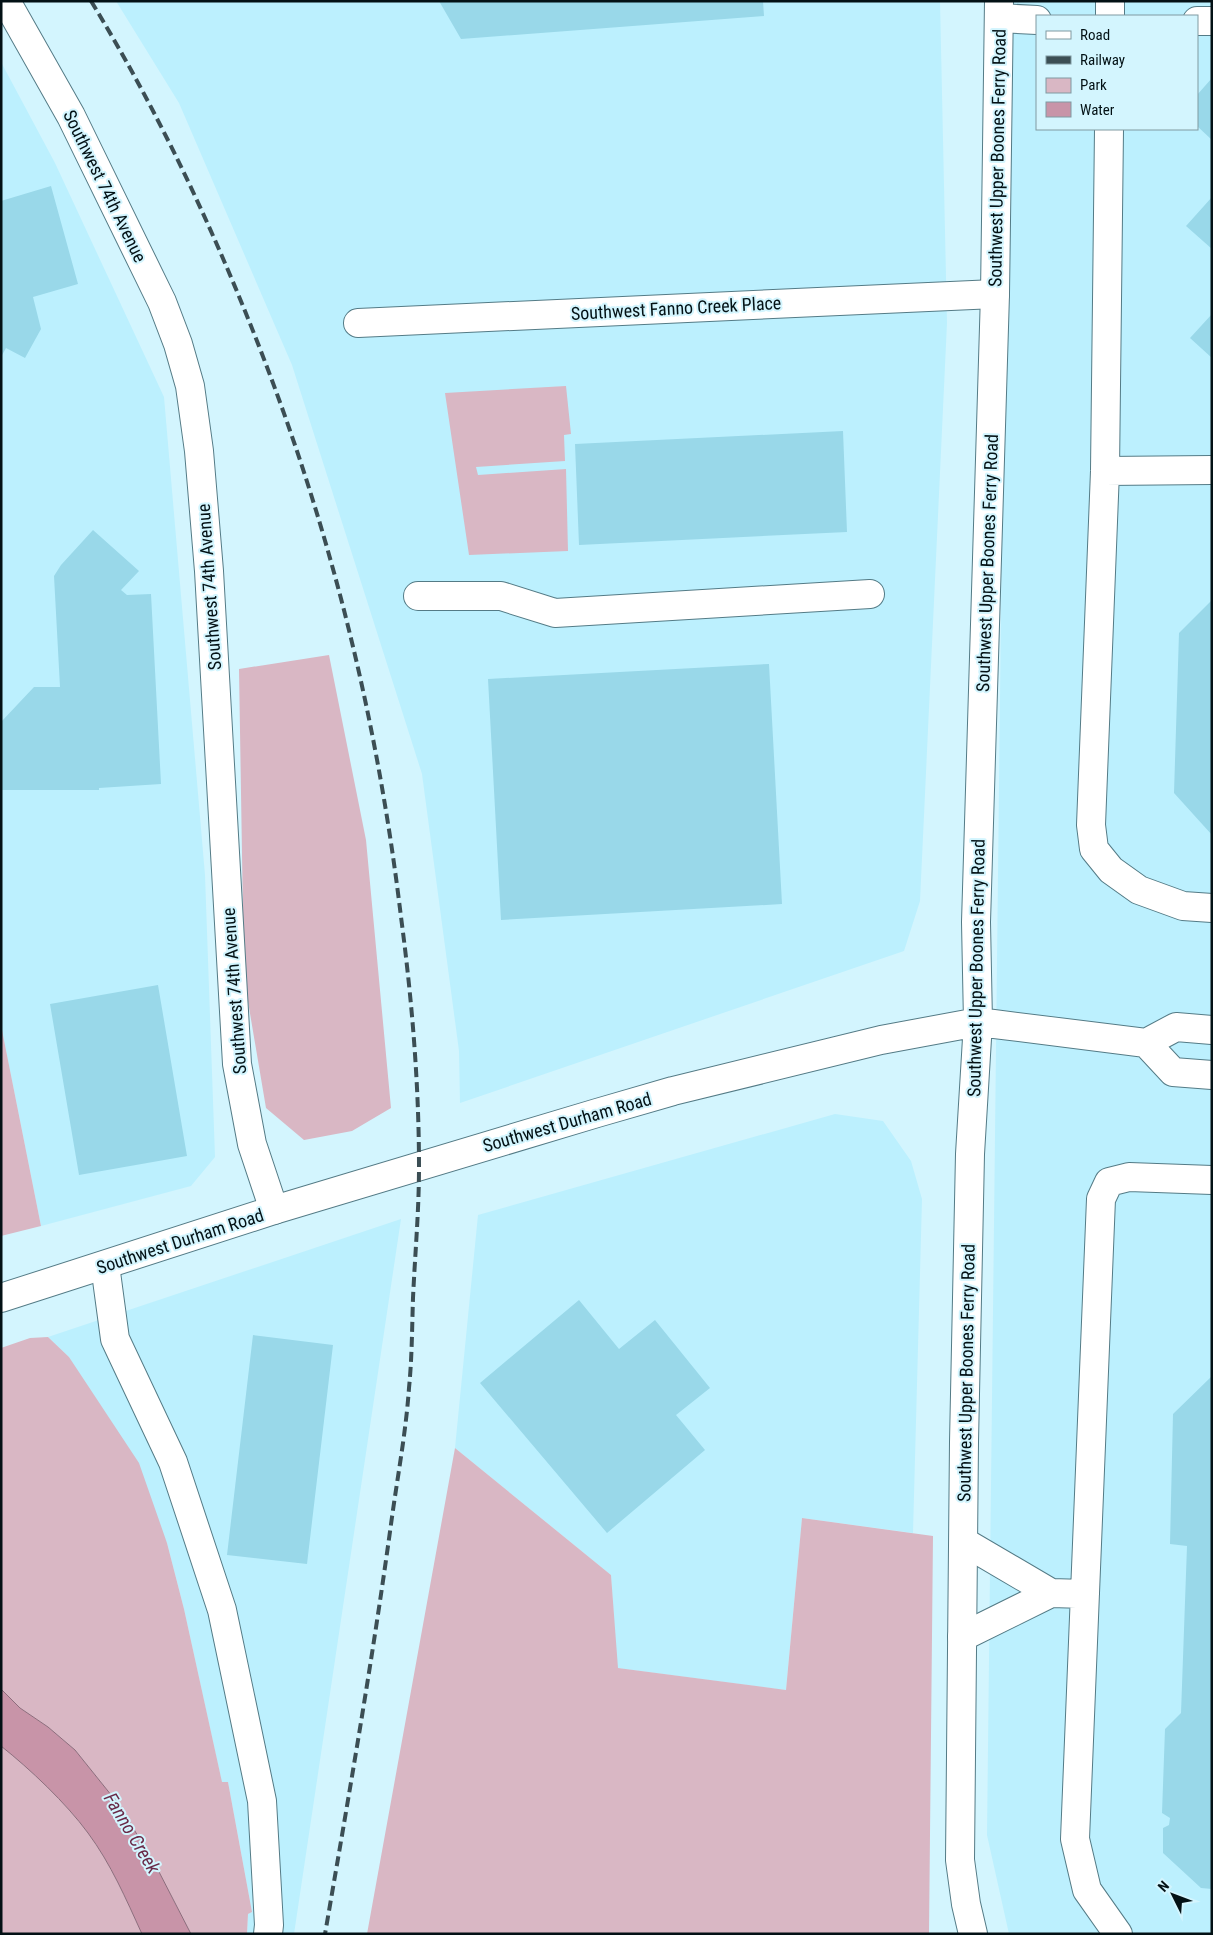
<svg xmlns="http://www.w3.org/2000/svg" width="1213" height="1935" font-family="'Roboto Condensed',sans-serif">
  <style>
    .built { fill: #bcf0fe; fill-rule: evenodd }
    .green { fill: #d9b7c4 }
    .water { fill: #c894a8; stroke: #8d6d7c }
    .building { fill: #99d8e9 }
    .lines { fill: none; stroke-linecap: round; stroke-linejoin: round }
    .minor-casing { stroke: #547b86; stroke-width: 30 }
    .major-casing { stroke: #547b86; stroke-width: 30 }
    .minor { stroke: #fff; stroke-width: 28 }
    .major { stroke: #fff; stroke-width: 28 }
    .rail { stroke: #3b4e54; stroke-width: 4; stroke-dasharray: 10 5; stroke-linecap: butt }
    .labels { text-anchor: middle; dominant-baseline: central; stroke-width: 4; stroke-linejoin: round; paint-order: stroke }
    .street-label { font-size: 18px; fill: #031115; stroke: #d3f5fe }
    .water-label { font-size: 19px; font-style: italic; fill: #692947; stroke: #d3f5fe }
  </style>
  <rect width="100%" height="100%" fill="#d3f5fe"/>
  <path class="built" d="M116 1H940L947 323 920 901 904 951 460 1103 459 1051 422 774 292 365 179 103Z
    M1008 1H1212V1934H1009L987 1835ZM1037 16H1197V129H1037Z
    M1 62 55 163 164 397 205 875 215 1157 191 1186 41 1226 1 1025Z
    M835 1114 883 1121 911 1161 922 1199 913 1533 802 1518 786 1690 617 1668 611 1575 455 1448 478 1215Z
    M401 1219 294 1934H247L248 1914 252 1912 228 1782 222 1783 184 1609 167 1543 69 1357 48 1337Z"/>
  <path class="green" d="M566 386 571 434 564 435 565 461 476 467 478 475 566 469 568 551 469 555 445 393Z
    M329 655 366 840 391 1108 352 1131 304 1140 266 1108 244 978 239 669Z
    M1 1025 41 1226 1 1236Z
    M48 1337 69 1357 139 1463 167 1543 184 1609 222 1782H228L252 1912 248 1914 247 1934H191L157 1868 120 1806 75 1750 48 1727 20 1708 1 1689V1348L30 1338Z
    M455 1448 611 1575 618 1668 786 1690 802 1518 933 1536 929 1934H367Z
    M1 1746C30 1769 66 1803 88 1833 111 1864 126 1899 142 1934H1Z"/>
  <path class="water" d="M1 1689 20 1708 48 1727 75 1750 120 1806 157 1868 191 1934H142C126 1899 111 1864 88 1833 66 1803 30 1769 1 1746Z"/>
  <path class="building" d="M439 1H763L764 16 461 39Z
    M1212 78V140L1197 126V95Z
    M51 186 78 284 33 297 41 329 25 358 6 348 1 357V201Z
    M1212 197V249L1186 226Z
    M1212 314V358L1190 338Z
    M843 431 847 532 579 545 575 444Z
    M93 530 139 571 121 590 127 595 151 594 161 784 99 788V790H1V722L34 687H60L54 576 61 565Z
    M1212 600V835L1174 793 1179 633Z
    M769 664 782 904 501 920 488 679Z
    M158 985 187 1156 79 1175 50 1004Z
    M579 1300 619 1349 655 1320 710 1388 676 1415 705 1450 607 1533 480 1383Z
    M253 1335 333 1345 307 1564 227 1555Z
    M1212 1376V1889L1201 1888 1163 1853V1828L1169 1825 1170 1818 1162 1813 1165 1729 1181 1713 1187 1546 1170 1544 1173 1414Z"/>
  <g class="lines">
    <g class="minor-casing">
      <path id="minor" d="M6 1 71 116 162 302 178 344 190 386 199 451 209 571 237 1064 252 1144 274 1210
        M1110 1V16
        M999 18 1037 20
        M1197 21H1212
        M1109 129 1105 471 1091 825 1094 849 1111 870 1139 890 1183 906 1212 908
        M358 323 995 294
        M1105 471 1212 470
        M418 596H501L555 613 870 594
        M105 1265 115 1339 173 1462 222 1610 262 1801 269 1925 268 1934
        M964 1542 1051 1593 1085 1594
        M962 1637 1051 1593
        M1118 1934 1087 1890 1075 1839 1101 1199 1109 1182 1129 1177 1212 1180"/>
    </g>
    <g class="major-casing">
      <path id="major" d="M1146 1043 1173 1072 1212 1075
        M1 1298 274 1210 597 1113 673 1091 881 1040 978 1022 1146 1043 1176 1027 1212 1030
        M973 1934 966 1904 960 1860 964 1442 970 1154 978 1022 976 922 995 294 999 1"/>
    </g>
    <use href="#minor" class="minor"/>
    <use href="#major" class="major"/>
    <path class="rail" d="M91 1C152 101 203 207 247 316 326 511 376 708 401 917 412 1000 419 1084 419 1167 419 1211 415 1254 413 1298 412 1328 412 1358 409 1388 406 1431 398 1474 392 1517 373 1657 349 1795 325 1934"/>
  </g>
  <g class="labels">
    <g class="street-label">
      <text transform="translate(997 158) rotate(-89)">Southwest Upper Boones Ferry Road</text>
      <text transform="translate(105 186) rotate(64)">Southwest 74th Avenue</text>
      <text transform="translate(676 308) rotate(-3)">Southwest Fanno Creek Place</text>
      <text transform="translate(987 563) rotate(-88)">Southwest Upper Boones Ferry Road</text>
      <text transform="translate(209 587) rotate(-94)">Southwest 74th Avenue</text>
      <text transform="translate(976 968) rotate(-89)">Southwest Upper Boones Ferry Road</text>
      <text transform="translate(234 991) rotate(-94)">Southwest 74th Avenue</text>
      <text transform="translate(567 1122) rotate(-16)">Southwest Durham Road</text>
      <text transform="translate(180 1241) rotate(-18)">Southwest Durham Road</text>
      <text transform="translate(966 1373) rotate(-89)">Southwest Upper Boones Ferry Road</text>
    </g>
    <g class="water-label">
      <text transform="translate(132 1833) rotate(59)">Fanno Creek</text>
    </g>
  </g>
  <rect width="1213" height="1935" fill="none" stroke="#031115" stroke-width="5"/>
  <rect x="1036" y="15" width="162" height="115" fill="#d3f5fe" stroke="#809aa1"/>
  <rect x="1046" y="31" width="25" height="8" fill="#ffffff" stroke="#809aa1"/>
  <text x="1080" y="40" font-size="15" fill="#031115">Road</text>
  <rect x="1046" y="56" width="25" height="8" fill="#3b4e54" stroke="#809aa1"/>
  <text x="1080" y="65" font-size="15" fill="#031115">Railway</text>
  <rect x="1046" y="78" width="25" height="15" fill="#d9b7c4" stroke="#809aa1"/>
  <text x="1080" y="90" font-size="15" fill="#031115">Park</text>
  <rect x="1046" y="102" width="25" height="15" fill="#c894a8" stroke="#809aa1"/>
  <text x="1080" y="115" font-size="15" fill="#031115">Water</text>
  <g transform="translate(1173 1895) rotate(312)" stroke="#d3f5fe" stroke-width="4" paint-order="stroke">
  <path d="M0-4L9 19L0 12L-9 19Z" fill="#031115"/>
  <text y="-8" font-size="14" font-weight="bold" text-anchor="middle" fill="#031115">N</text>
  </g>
</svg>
